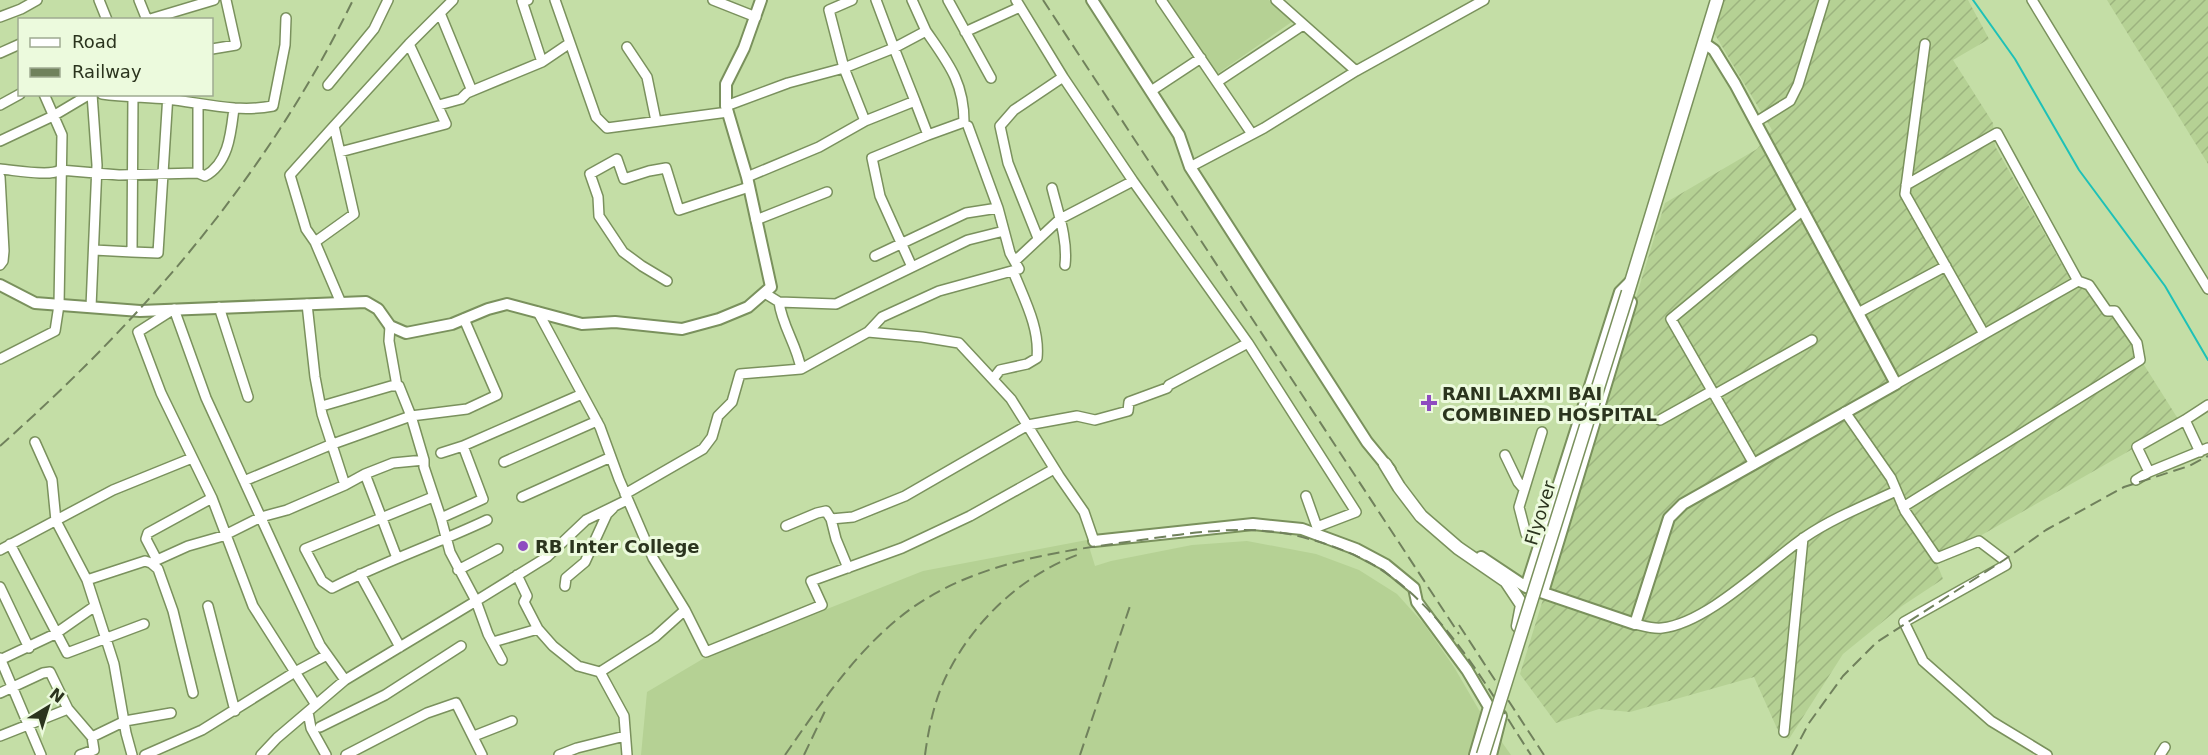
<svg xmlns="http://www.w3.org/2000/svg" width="2208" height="755" font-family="'DejaVu Sans',sans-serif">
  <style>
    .built { fill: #b5d194 }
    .industrial { fill: url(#industrial-furrows) }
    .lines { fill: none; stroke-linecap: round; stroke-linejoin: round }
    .stream { stroke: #1ec1b7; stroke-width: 2 }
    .minor-casing { stroke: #7a915d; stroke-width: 12 }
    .tertiary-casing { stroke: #7a915d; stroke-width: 14 }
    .secondary-casing { stroke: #7a915d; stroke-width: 15 }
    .minor { stroke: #fff; stroke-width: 9 }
    .tertiary { stroke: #fff; stroke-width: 10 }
    .secondary { stroke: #fff; stroke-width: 12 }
    .rail { stroke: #70815c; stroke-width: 2; stroke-dasharray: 12 6; stroke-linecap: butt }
    .secondary-bridge-casing { stroke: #7a915d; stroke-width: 15; stroke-linecap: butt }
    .secondary-bridge { stroke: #fff; stroke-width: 12 }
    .poi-dot { fill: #8e4bc0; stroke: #ecfadd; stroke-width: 2 }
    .labels { text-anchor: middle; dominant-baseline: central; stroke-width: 6; stroke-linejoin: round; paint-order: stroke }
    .poi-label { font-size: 18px; font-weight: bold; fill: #2b341e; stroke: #ecfadd; text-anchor: start }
    .street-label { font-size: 18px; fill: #2b341e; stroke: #ecfadd }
  </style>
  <defs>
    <pattern id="industrial-furrows" width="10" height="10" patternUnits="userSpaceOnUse" patternTransform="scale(1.5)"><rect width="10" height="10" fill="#b5d194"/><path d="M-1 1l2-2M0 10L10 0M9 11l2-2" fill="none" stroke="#9cb47f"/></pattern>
  </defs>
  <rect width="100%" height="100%" fill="#c4dea6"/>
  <path class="built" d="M1168 0H1269L1293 21 1217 74Z
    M1087 540 1095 566 1111 561 1192 545 1247 541 1316 554 1359 570 1397 594 1424 624 1454 667 1479 710 1511 755H641L647 692 706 657 923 571Z"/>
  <path class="industrial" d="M1724 0H1968L1989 39 1953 60 1993 123 1995 146 2070 279 2093 284 2180 422 1936 561 1943 579 1902 606 1843 654 1789 739 1780 735 1754 677 1630 712 1599 709 1556 723 1520 674 1665 203 1757 149 1772 130 1714 33Z
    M2107 0H2208V164Z"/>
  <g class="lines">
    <path class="stream" d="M1973 0 2015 59 2079 170 2165 286 2208 360"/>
    <g class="minor-casing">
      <path id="minor" d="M99 0 107 20
        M139 0 147 20 214 0
        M528 0 522 1 542 62
        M555 0 596 117 607 128 728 112
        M713 0 756 17
        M852 0 829 10 844 68 894 48 876 0
        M912 0 926 31
        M948 0 991 78
        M1016 0 1063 77 1133 181 1248 343
        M1161 0 1252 134
        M1276 0 1356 71
        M2032 0 2208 289
        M440 13 472 91
        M0 17 21 9 37 0
        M965 32 1020 7
        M1925 44 1905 194 1984 334
        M627 47 647 77 656 121
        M212 49 236 45 226 0
        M0 53 20 44
        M1217 82 1303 25
        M328 85 374 29 388 0
        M1151 91 1201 58
        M102 94C124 97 145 97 167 99 203 103 237 113 273 106L285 45 286 18
        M0 105 20 94
        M439 105 461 99 467 93 542 62 570 43
        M726 106 788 83 844 68 865 121
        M1756 122 1790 101 1798 85 1824 0
        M968 126 998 208 1010 253 1019 269 939 291 882 317 868 332 922 337 959 343 1011 399 1059 476 1084 512 1094 541
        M0 141 53 116 90 94
        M340 152 446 124 409 44
        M1190 167 1264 128 1356 71 1484 0
        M0 169C14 170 50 177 60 170L119 175 198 173 205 176C229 163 231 132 234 108
        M198 173V104
        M0 177 4 251 3 261 0 265
        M747 177 819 147 865 121 915 101 894 48 926 31C948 63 964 82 964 122L928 135 915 101
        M1052 188C1058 212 1068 240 1065 265
        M756 220 827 192
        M1038 238 1008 163 1000 126 1014 110 1063 77
        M315 242 306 229 290 175 334 126
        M94 250 132 252 133 94
        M132 252 158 253 168 94
        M875 256 966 213 998 208
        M1015 261 1060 219 1133 181
        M912 267 880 196 872 158 928 135
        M667 281 642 266 623 252 599 216 598 197 590 174 617 159 624 179 649 171 666 168 679 210 749 187
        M766 294 779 302 836 304 968 240 1004 231
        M779 302C782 326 797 345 801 369
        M341 303 315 242 354 214 334 126 409 44 453 0
        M307 304 315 377 322 414 345 485
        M91 307 97 165 92 94
        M219 307 248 397
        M538 312 600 427 619 479 653 558 685 610 706 652 822 605 811 581 902 548 970 516 1054 469
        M1858 313 1946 266
        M464 319 497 395 467 409 411 416 424 460V467L441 518 450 552 476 601 547 557 586 520 627 500
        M390 326 389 341 397 386
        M0 359 55 331 59 305 62 135 44 94
        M993 379 1000 370 1027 364 1037 358C1040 328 1024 299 1013 271
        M1896 384 2078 281
        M1714 395 1812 340
        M1845 412 1891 478 1905 511 1937 558 1979 541 2004 560 2006 565 1904 622 1923 661 1991 721 2047 755
        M1660 420 1712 391
        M2185 420 2200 452
        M35 442 52 480 56 521 87 580 114 664 126 733 132 755
        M441 453 463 446 582 394
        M1505 455 1518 482 1524 489
        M504 462 597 421
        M1754 464 1671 319 1803 210
        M2149 472 2137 447 2185 420 2208 405
        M365 474 397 558
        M2136 480 2149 472 2208 448
        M244 481 330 445 411 416 399 386H391L322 406
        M625 494 703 449 712 437 718 416 732 402 740 374 801 369 868 332
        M433 497 305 549 322 581 332 588C383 562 436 544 487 520
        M522 497 611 457
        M212 498 148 533 146 539 157 560 188 546 223 536 261 517 287 510 345 485 365 474 393 463 424 460
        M1903 507 2140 360 2137 343 2115 311H2107L2089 285 2078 281 1997 133 1906 185
        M441 518 483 499 463 446
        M831 519 853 517 905 496 1028 425 1077 416 1095 420 1128 411 1129 402 1167 388 1169 385 1248 343 1356 512 1317 527 1306 496
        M786 526 817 513 826 511 831 519 836 539 848 568
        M1541 540 1526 534 1519 507 1542 432
        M10 544 67 653 144 624
        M0 550 113 490 192 458
        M458 570 498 549
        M360 574 400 647
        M517 575 527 596 524 602 538 629
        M87 580 145 561 151 563 158 569 173 611 193 693
        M565 586 566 578 585 562 607 514 613 508
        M0 587 29 648
        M208 606 235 711
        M1635 624C1644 626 1652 629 1662 628 1708 623 1767 563 1805 537 1833 518 1866 505 1896 491
        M493 642 538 629 553 646 578 666 600 672
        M0 658 41 755
        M0 660 55 634 95 606
        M0 693 43 673 50 672 68 709 92 737
        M316 705 253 606 212 498 161 393 138 332 174 309 206 398 283 566 320 645 345 680
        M308 712 311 728 326 755
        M320 727 385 695 461 646
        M1784 732 1803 538
        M0 736 68 709
        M474 736 512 721
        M80 755 94 750 92 737 125 721 171 713
        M145 755 202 730 295 672 327 655
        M261 755 277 738 345 680 476 601 488 634 502 660
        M346 755 427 713 456 703 482 755
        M559 755 577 748 625 736
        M627 755 624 716 600 672 655 637 685 610
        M2160 755 2165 747"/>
    </g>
    <g class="tertiary-casing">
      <path id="tertiary" d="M1092 0 1179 135 1190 167 1367 442 1390 470
        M0 285 35 303 140 311 366 302 378 309 390 326 406 333 452 324 488 309 507 304 582 324 615 322 682 329 719 319 748 307 771 287 747 177 726 106V84L744 48 761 0
        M1094 541 1253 524 1302 529 1356 549 1386 565 1414 588 1417 602 1467 670 1489 707
        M1481 557 1526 587 1635 624 1669 518 1683 504 1896 384 1735 84 1714 50 1704 43
        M1526 587 1620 292 1631 281
        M1543 592 1631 302
        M1475 755 1489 707H1493L1501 716 1491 755"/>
    </g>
    <g class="secondary-casing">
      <path id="secondary" d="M1628 292 1717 0
        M1385 464 1399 487 1421 516 1458 548 1506 581 1522 605 1518 626"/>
    </g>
    <use href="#minor" class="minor"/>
    <use href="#tertiary" class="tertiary"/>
    <use href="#secondary" class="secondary"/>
    <path class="rail" d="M1043 0 1459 634
      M0 446C145 317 267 176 353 0
      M1459 625 1544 755
      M785 755C821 703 860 645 912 608 979 561 1062 551 1141 540 1190 533 1240 525 1289 534 1317 540 1347 550 1372 564 1445 608 1486 686 1531 755
      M804 755 826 709
      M925 755C929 725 936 693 951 667 978 617 1024 575 1077 555
      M1080 755 1130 606
      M1792 755 1809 723 1843 676 1877 642 2004 560 2046 530 2124 487 2189 466 2208 456"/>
    <g class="secondary-bridge-casing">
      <path id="secondary-bridge" d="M1483 755 1628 292"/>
    </g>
    <use href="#secondary-bridge" class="secondary-bridge"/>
  </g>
  <g class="poi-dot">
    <path d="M1426 394h6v6h6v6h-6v6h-6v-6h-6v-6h6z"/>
    <circle cx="523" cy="546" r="6"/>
  </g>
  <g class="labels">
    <g class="poi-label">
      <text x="1442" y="393">RANI LAXMI BAI<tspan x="1442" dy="21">COMBINED HOSPITAL</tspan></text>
      <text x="535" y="546">RB Inter College</text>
    </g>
    <g class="street-label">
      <text transform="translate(1540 513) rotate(-73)">Flyover</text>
    </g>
  </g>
  <rect x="18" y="18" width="195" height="78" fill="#ecfadd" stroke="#9fab91" stroke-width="1.5"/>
  <rect x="30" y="38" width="30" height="9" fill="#ffffff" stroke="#9fab91" stroke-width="1.5"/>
  <text x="72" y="48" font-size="18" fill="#2b341e">Road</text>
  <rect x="30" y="68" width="30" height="9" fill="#70815c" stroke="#9fab91" stroke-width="1.5"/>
  <text x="72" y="78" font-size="18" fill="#2b341e">Railway</text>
  <g transform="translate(48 707) rotate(38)" stroke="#ecfadd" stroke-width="4.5" paint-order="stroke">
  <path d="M0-4.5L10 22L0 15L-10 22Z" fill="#2b341e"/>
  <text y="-9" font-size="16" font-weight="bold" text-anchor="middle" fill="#2b341e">N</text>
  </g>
</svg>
